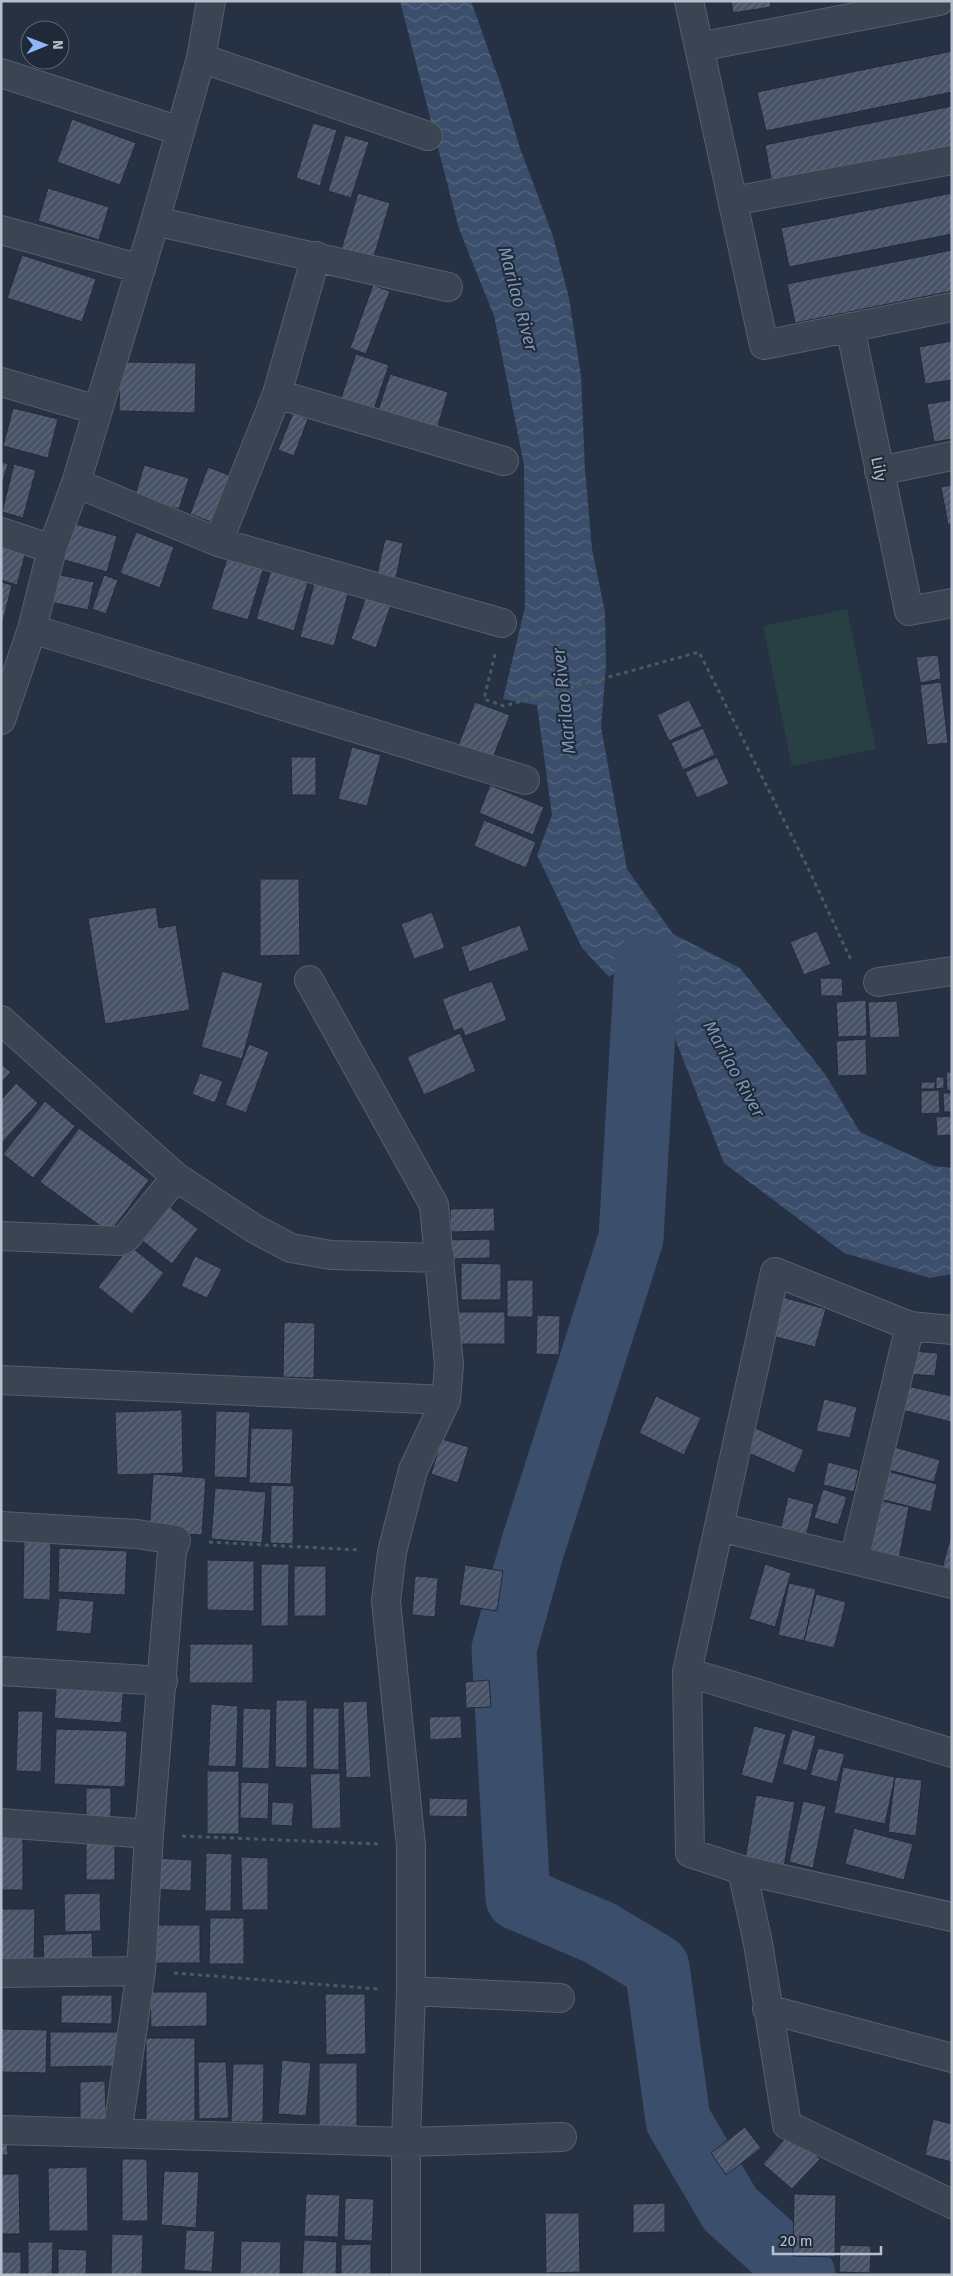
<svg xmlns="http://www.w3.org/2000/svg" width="953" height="2276" font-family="'Fira Sans',sans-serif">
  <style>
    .pitch { fill: #284044 }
    .water { fill: url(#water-waves) }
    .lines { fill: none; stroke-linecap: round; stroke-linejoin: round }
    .river { stroke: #3b4e6c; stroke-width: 65 }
    .building { fill: url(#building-hatch); stroke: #212b3a }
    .minor-casing { stroke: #565f6d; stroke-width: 30 }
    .path { stroke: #465d60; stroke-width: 3; stroke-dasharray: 4 4; stroke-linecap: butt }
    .minor { stroke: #3a4452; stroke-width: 28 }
    .labels { text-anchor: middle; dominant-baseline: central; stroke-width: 4; stroke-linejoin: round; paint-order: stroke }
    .street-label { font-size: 16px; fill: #b8bfcc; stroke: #1f2938 }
    .water-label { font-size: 18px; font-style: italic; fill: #7e94b3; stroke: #1f2938 }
  </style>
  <defs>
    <pattern id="water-waves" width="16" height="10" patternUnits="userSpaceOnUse" patternTransform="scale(1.25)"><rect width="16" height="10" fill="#3b4e6c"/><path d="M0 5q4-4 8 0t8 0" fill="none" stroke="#556680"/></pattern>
    <pattern id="building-hatch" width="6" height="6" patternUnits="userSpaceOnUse" patternTransform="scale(1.25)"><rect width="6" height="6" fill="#485367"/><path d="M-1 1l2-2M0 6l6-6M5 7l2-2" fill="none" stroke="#606a7c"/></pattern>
  </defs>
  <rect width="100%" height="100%" fill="#263143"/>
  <path class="pitch" d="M847 609 876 749 792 766 763 626Z"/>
  <path class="water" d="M400 1H471L502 88 520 148 553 236 569 298 581 376 585 469 592 549 605 612 606 666 601 727 627 869 673 934 740 968 825 1074 860 1132 934 1166 952 1168V1274L930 1278 844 1253 724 1163 642 955 609 977 582 948 537 855 552 815 537 705 503 699 525 607 524 465 494 316 459 229Z"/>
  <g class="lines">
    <path class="river" d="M647 965 631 1238 532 1549 504 1649 518 1898 600 1933 657 1967 678 2120 730 2209 803 2275"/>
  </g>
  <path class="building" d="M731 1H770L771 7 733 13Z
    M952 51V92L766 131 757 92Z
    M952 106V147L772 184 765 145Z
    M72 119 136 143 120 185 57 162Z
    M313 123 337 130 320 186 296 178Z
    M345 135 369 142 351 198 328 191Z
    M48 188 109 207 99 240 38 221Z
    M358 193 390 203 373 260 341 250Z
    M952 193V234L789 267 781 228Z
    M952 250V291L795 323 787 284Z
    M22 255 96 279 82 322 7 298Z
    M373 285 390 291 366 354 350 348Z
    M952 341V380L925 384 919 347Z
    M356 354 389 365 371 418 338 407Z
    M120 362 196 363 195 413 119 411Z
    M390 374 448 392 434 439 375 420Z
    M952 400V439L934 442 927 404Z
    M13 408 58 419 48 458 3 446Z
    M293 413 308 419 294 456 278 450Z
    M1 462 8 464 1 487Z
    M14 464 36 470 23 518 2 512Z
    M144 465 189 478 179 509 135 496Z
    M208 467 237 478 219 525 190 514Z
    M952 485V524L948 525 941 487Z
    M65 521 117 536 107 572 54 557Z
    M136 532 174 547 160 588 120 573Z
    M1 539 27 547 17 585 1 580Z
    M385 539 403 543 395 583 376 579Z
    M229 552 265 563 248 620 211 609Z
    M273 564 310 575 294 631 256 619Z
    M56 574 94 582 88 610 50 602Z
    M104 575 118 580 106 614 92 609Z
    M315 580 349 590 334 646 300 637Z
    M1 582 12 585 3 621H1Z
    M367 594 392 602 376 648 351 639Z
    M938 655 941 679 920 683 916 657Z
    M941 682 948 743 927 745 920 685Z
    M689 700 702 726 669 741 657 715Z
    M475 702 510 715 490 765 456 751Z
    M703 728 715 755 683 770 671 743Z
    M352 747 381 755 367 806 338 799Z
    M291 757H316V795H292Z
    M717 757 729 784 697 798 685 772Z
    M490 785 544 807 533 835 479 813Z
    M484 820 536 842 526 868 474 846Z
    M260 879H299L300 955 260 956Z
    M156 907 159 928 176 925 190 1010 105 1024 88 918Z
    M432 912 445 948 414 959 401 924Z
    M520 925 529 950 469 972 461 947Z
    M817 931 831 964 804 975 790 942Z
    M222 971 263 983 242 1059 201 1047Z
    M820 978H842L843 996H821Z
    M492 981 507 1020 465 1036 462 1028 454 1031 442 999Z
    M866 1000 867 1036 838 1037 836 1002Z
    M897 1001 900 1037 870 1038 868 1002Z
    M460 1033 476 1071 424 1095 407 1057Z
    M866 1039 867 1075 838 1076 836 1041Z
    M249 1044 269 1052 246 1113 225 1105Z
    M1 1064 11 1072 1 1083Z
    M946 1072H952V1090L947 1091Z
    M200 1073 223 1081 215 1103 192 1094Z
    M936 1077H944V1088L936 1089Z
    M921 1082H935V1089H921Z
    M16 1083 38 1103 1 1144V1100Z
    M939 1090 940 1113 921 1114V1091Z
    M943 1093H952V1112H944Z
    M45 1101 75 1126 33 1178 3 1154Z
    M951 1116 952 1135 937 1136 936 1117Z
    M79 1128 149 1180 110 1233 40 1182Z
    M166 1204 198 1229 172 1264 140 1239Z
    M494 1208 495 1231 451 1232 450 1209Z
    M490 1239V1258L444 1259V1240Z
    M130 1246 164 1273 132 1314 98 1287Z
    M195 1256 222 1269 207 1298 181 1286Z
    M461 1263 501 1264V1300H461Z
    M507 1280H533V1317H507Z
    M782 1297 826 1309 815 1347 772 1336Z
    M453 1312H505V1344H453Z
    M537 1315 560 1316 559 1355 536 1354Z
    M284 1322 315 1323 314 1378 283 1377Z
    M912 1351 938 1353 935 1376 909 1374Z
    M903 1385 952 1396V1422L897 1409Z
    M656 1396 701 1418 684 1455 639 1433Z
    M824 1399 857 1407 850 1438 816 1431Z
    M182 1410 183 1473 117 1475 115 1412Z
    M216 1411 250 1412 247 1478 214 1477Z
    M753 1427 804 1450 794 1473 744 1451Z
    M251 1428 293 1429 291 1484 249 1483Z
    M442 1439 469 1447 458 1483 431 1474Z
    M891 1446 940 1460 934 1482 885 1469Z
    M828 1462 859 1470 854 1492 823 1485Z
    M879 1469 937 1484 931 1512 872 1497Z
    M153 1474 206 1478 202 1535 149 1532Z
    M271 1485 294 1486 293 1544 270 1543Z
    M215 1488 266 1492 262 1543 211 1539Z
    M823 1489 847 1497 838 1525 814 1518Z
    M788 1497 814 1504 805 1541 779 1535Z
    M874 1499 909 1507 897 1569 861 1561Z
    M952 1532V1580L940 1576Z
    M24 1535 51 1536 50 1600 23 1599Z
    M59 1548 127 1551 125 1595 58 1592Z
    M207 1560 254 1561V1611L207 1610Z
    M261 1564H289L288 1626H261Z
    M765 1564 791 1573 775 1627 749 1619Z
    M465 1565 503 1571 497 1611 459 1605Z
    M294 1566H326V1616H294Z
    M415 1576 438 1578 435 1617 412 1615Z
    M789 1583 816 1589 804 1641 778 1635Z
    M816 1594 846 1602 834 1648 804 1641Z
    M59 1598 94 1601 91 1634 56 1631Z
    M190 1644H253V1683H189Z
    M57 1678 124 1683 121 1723 54 1718Z
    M489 1680 491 1707 466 1708 465 1682Z
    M276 1700H307V1768L275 1767Z
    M367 1701 371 1777 346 1778 343 1702Z
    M211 1704 238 1706 236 1767 208 1766Z
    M243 1708 271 1709 269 1769 242 1768Z
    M313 1708H339V1770L313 1769Z
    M18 1711H43L41 1772 16 1771Z
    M461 1716 462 1738 430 1740 429 1717Z
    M754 1726 786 1734 773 1784 741 1775Z
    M56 1729 127 1731 125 1787 54 1784Z
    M792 1729 816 1736 807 1771 782 1764Z
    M818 1748 845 1754 837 1782 810 1775Z
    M843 1767 895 1777 885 1824 834 1813Z
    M207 1771H239V1834H207Z
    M340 1773 341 1828 312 1829 310 1774Z
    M895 1777 922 1780 916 1836 888 1832Z
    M241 1782 269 1783 268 1819 240 1818Z
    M86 1788H111V1827L86 1828Z
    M756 1795 795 1802 784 1867 745 1860Z
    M429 1798 468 1799 467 1817 429 1816Z
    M803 1801 826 1806 813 1868 789 1862Z
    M272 1802 294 1803 292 1826 271 1825Z
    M854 1828 913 1844 904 1880 845 1864Z
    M1 1834H23V1890H1Z
    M86 1841H115V1880H86Z
    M206 1853 232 1854 231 1911H205Z
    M241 1857 268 1858V1910H242Z
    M154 1858 192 1860 191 1891 152 1889Z
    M100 1893 101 1931 65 1932 64 1894Z
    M1 1909H35L34 1962 1 1961Z
    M210 1918H244V1964H209Z
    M155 1925H200V1963H154Z
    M92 1933 93 1968 44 1970 43 1935Z
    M150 1992H207V2026L151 2027Z
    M325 1994H365L366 2054 326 2055Z
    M61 1995H112V2024L61 2023Z
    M1 2029 47 2030 46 2073 1 2072Z
    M50 2032H118V2066L50 2067Z
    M146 2038H195V2121L146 2120Z
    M282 2060 311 2063 306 2116 278 2114Z
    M198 2062H226L229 2118 199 2119Z
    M319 2063H357V2127H319Z
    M233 2064H264L263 2122H231Z
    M105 2081 106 2120 80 2121V2082Z
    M933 2119 952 2124V2162L925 2155Z
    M745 2127 761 2148 726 2175 711 2153Z
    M791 2132 820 2159 792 2189 763 2164Z
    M1 2140H7L8 2155H1Z
    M122 2159H147L148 2221H122Z
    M87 2167 88 2231H49L48 2168Z
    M164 2171 199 2172 196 2228 161 2225Z
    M1 2174H19L20 2234H1Z
    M306 2194 340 2195 338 2237 304 2236Z
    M794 2194 836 2195 835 2257 793 2256Z
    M345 2198 374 2199 372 2241 344 2240Z
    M665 2203V2232L633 2233V2204Z
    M545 2213H579L580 2272 546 2273Z
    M186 2230 215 2231 212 2272 184 2270Z
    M112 2234 143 2235 142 2275H111Z
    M304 2240 337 2242 336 2275H302Z
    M241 2241 281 2242 280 2275H240Z
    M28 2242H53L52 2275H28Z
    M371 2244V2275H341V2245Z
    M840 2245 871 2246 870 2273 839 2272Z
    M58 2249 87 2250 86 2275H58Z
    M1 2252H21V2275H1Z"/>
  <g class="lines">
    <g class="minor-casing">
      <path id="minor" d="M689 1 764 345 952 307
        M699 47 939 1
        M201 58 428 136
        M1 73 180 131
        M733 201 952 160
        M155 221 448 287
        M1 230 141 269
        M850 327 909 611 952 603
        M1 382 97 410
        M277 394 504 461
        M879 471 952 456
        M76 483 218 542 502 623
        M1 532 52 549
        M218 542 277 394 316 256
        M32 629 525 780
        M1 720 32 629 52 549 76 483 155 221 201 58 211 1
        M309 980 434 1205 449 1365 446 1400 413 1470 392 1552 386 1601 411 1846V1991L406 2142V2275
        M878 982 952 971
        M1 1020 176 1177 255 1229 291 1248 331 1255 440 1258
        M1 1236 120 1241 127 1237 176 1177
        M952 1330 910 1326 775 1272 687 1672 690 1853 742 1870 952 1917
        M1 1380 446 1400
        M1 1526 137 1534 176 1540 172 1551 149 1834 141 1971 117 2134
        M719 1527 952 1584
        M854 1560 910 1326
        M1 1671 163 1681
        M687 1672 952 1753
        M1 1823 149 1834
        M742 1870 758 1943 787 2125 952 2204
        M1 1973 141 1971
        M411 1991 560 1998
        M767 2009 952 2058
        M1 2130 406 2142 562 2137"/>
    </g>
    <path class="path" d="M495 654 484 699 504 706 699 652 807 866 852 962
      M209 1542 360 1550
      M182 1836 378 1844
      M174 1973 379 1989"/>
    <use href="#minor" class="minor"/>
  </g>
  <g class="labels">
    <g class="street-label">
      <text transform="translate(879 469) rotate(78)">Lily</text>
    </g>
    <g class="water-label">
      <text transform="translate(518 299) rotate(75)">Marilao River</text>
      <text transform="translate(564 701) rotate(-96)">Marilao River</text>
      <text transform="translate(734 1069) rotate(61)">Marilao River</text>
    </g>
  </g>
  <rect width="953" height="2276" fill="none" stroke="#b8bfcc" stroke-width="5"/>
  <g transform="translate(45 45) rotate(89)"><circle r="24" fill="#1f2938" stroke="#5c6573"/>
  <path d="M0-4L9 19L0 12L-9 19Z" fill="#8fb5fa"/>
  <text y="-8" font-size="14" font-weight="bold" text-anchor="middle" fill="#b8bfcc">N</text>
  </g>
  <path d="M773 2246v8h108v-8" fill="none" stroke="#b8bfcc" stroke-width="2.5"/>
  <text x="780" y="2246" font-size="15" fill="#b8bfcc" stroke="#1f2938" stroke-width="4" paint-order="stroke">20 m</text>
</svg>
